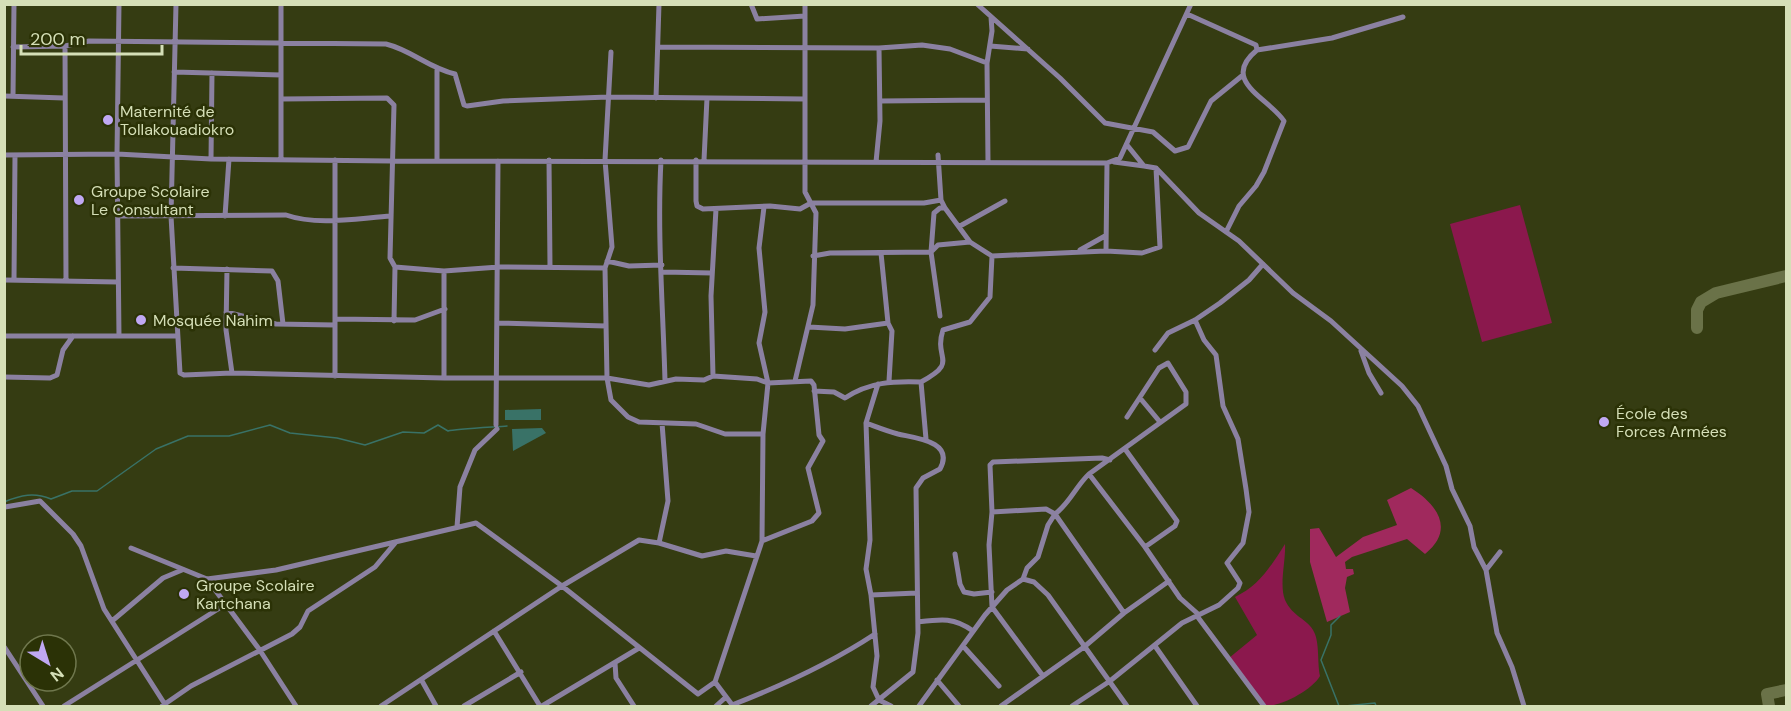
<svg xmlns="http://www.w3.org/2000/svg" width="1791" height="711" font-family="'DM Sans',sans-serif">
  <style>
    .green { fill: #8b184d }
    .forest { fill: #a0295d }
    .water { fill: #397267 }
    .lines { fill: none; stroke-linecap: round; stroke-linejoin: round }
    .stream { stroke: #397267; stroke-width: 1.5 }
    .taxiway { stroke: #6a7248; stroke-width: 12 }
    .minor { stroke: #8b81a1; stroke-width: 5 }
    .poi-dot { fill: #c0a8f3; stroke: #2b3206; stroke-width: 2 }
    .labels { text-anchor: middle; dominant-baseline: central; stroke-width: 5; stroke-linejoin: round; paint-order: stroke }
    .poi-label { font-size: 16px; fill: #d5dfb7; stroke: #2b3206; text-anchor: start }
  </style>
  <rect width="100%" height="100%" fill="#353c12"/>
  <path class="green" d="M1520 205 1552 323 1482 342 1450 224Z
    M1285 544C1286 561 1279 585 1285 600 1293 617 1306 618 1313 630 1320 641 1317 661 1320 676 1312 690 1282 706 1266 706L1229 658 1257 635 1235 597C1259 586 1271 566 1285 544Z"/>
  <path class="forest" d="M1411 488C1438 505 1455 530 1425 554L1407 539 1352 557 1345 562 1346 569H1353L1354 574 1347 577 1345 588 1350 612 1327 622 1310 562V529L1319 528 1336 557 1363 537 1397 525 1387 500Z"/>
  <path class="water" d="M541 409V420H505V410Z
    M542 428 546 433 513 451 512 429Z"/>
  <g class="lines">
    <path class="stream" d="M4 502C21 495 34 492 51 499L72 491H97L156 449 188 436H229L270 425 290 433 337 438 365 445 403 432 424 433 438 425 448 431C455 429 495 427 507 426
      M1339 706 1321 660 1331 635V625L1340 616
      M1345 706 1375 703 1376 706"/>
    <path class="taxiway" d="M1697 328V310L1701 302 1716 293 1786 276
      M1769 706 1767 694 1786 690"/>
    <path class="minor" d="M176 4 171 216 180 373 184 375 232 373 444 378H607L649 385 676 379 704 380 713 376 757 379 768 383 811 381 814 385 819 435 823 441 808 468 819 513 812 521 762 541
      M281 4V158
      M751 4 757 19 805 16
      M977 4 1060 78 1105 123 1153 132 1175 151 1188 147 1211 101 1243 75
      M1187 14 1256 45 1257 50
      M65 46 66 280
      M990 46 1028 49
      M13 47 65 46 89 41 386 44C411 50 429 68 455 74L464 105 467 106 503 101 608 97 804 99
      M659 47 879 48 922 45 950 49 987 63
      M611 52 605 160 612 247 605 268 607 378 611 400 628 417 639 422 696 424 725 434H763
      M174 72 281 75
      M4 96 64 98
      M13 96 14 4
      M656 98 659 4
      M282 99 387 98 394 105 390 258 395 267 394 321
      M880 101 987 100
      M1127 145 1144 166 1156 168 1199 213 1239 241 1293 293 1331 321 1402 386 1418 406 1446 466 1452 489 1470 526 1474 547 1486 570 1497 633 1512 667 1524 706
      M4 155 117 154 211 159 391 161 1107 163 1120 158 1191 4
      M938 155 941 200 945 208 970 242 992 256 1106 251 1142 253 1160 247 1156 168
      M211 159 212 73
      M335 160V376
      M437 160V70
      M549 160 550 267
      M661 160C657 234 663 307 665 381
      M696 160V201L697 206 703 209 770 206 800 209 811 203H924L941 200
      M704 160 707 98
      M876 162 880 121 879 48
      M988 162 987 63 992 31 991 17
      M1114 162 1144 166
      M118 216 286 215C317 226 359 218 391 216
      M225 216 229 159
      M960 226 1005 201
      M1226 232 1239 206 1256 186 1264 172 1284 121C1269 98 1219 81 1257 50L1332 38 1403 17
      M1080 250 1105 236
      M1106 251 1107 163
      M881 253 888 323 892 331 889 381
      M813 256 830 253 931 252 934 213 940 208H945
      M607 261 629 266 662 265
      M395 267 444 271 499 267 605 268
      M173 268 272 271 278 281 283 324
      M227 269 226 330 232 373
      M663 272 712 273
      M4 280 118 282
      M14 280 15 155
      M226 312 276 324 335 325
      M940 316 931 252 938 245 970 242
      M335 319 415 320 445 309
      M498 323 606 326
      M809 327 845 329 888 323
      M4 336H177
      M119 336 117 154 119 4
      M1155 350 1168 333 1195 320 1220 303 1249 280 1263 264
      M1361 351 1369 373 1381 393
      M713 376 711 296 716 209
      M4 377 50 378 57 375 63 350 73 336
      M444 378V271
      M795 381 813 305 816 213 805 192V4
      M878 384 866 423 870 540 866 569 871 595 877 656 873 687 879 700 891 706
      M814 391 834 392 845 398C869 382 893 381 921 382
      M1140 398 1160 422
      M1127 417 1159 368 1168 363 1186 392V404L1089 474 1145 547 1180 598 1198 614
      M866 423C877 427 887 431 898 434 915 438 955 441 940 469L923 478 916 488 918 633 913 672 871 706
      M496 425 498 161
      M926 439 921 382C960 361 933 360 943 330L970 322 990 297 992 256
      M1125 449 1177 521 1175 526 1145 547
      M5 507 40 501 73 534 81 546 104 609 166 706
      M992 512 990 465 993 462 1102 458 1110 460
      M457 527 460 487 475 450 497 429
      M659 543 668 501 662 423
      M131 548 207 579 276 570 476 523 562 586 698 694 715 682 733 706
      M955 554 960 584 964 592 974 594 992 592
      M1486 570 1500 552
      M207 579 259 649 296 706
      M1023 579 1034 582 1048 595 1127 706
      M871 595 917 593
      M1124 613 1169 581
      M1197 616 1264 706
      M112 621 163 578 182 570
      M918 622C941 619 954 617 973 631
      M494 631 540 706
      M963 646 999 686
      M1155 646 1197 706
      M5 648 43 706
      M615 663 616 678 634 706
      M937 680 959 706
      M422 681 436 706
      M715 682 762 541 763 434 768 383 759 343 765 312 759 248 764 207
      M732 705C781 686 831 663 875 634
      M64 706 226 604
      M162 706 191 686 292 634 300 627 308 611 375 567 396 542
      M381 706 562 586 639 540 659 543 702 556 726 551 756 556
      M464 706 521 672
      M542 706 639 648
      M716 706 726 697
      M919 706 985 615 1007 590 1023 579 1027 568 1038 557 1048 525 1055 514 1046 509 992 512 989 545 992 607 1043 676
      M1001 706 1084 647 1124 613 1055 514C1070 503 1076 486 1089 474
      M1072 706 1110 681 1182 623 1219 605 1238 588 1240 583 1227 563 1243 543 1249 512 1246 489 1238 439 1223 406 1216 355 1204 340 1195 320"/>
  </g>
  <g class="poi-dot">
    <circle cx="108" cy="120" r="6"/>
    <circle cx="79" cy="200" r="6"/>
    <circle cx="141" cy="320" r="6"/>
    <circle cx="1604" cy="422" r="6"/>
    <circle cx="184" cy="594" r="6"/>
  </g>
  <g class="labels">
    <g class="poi-label">
      <text x="120" y="111">Maternité de<tspan x="120" dy="18">Tollakouadiokro</tspan></text>
      <text x="91" y="191">Groupe Scolaire<tspan x="91" dy="18">Le Consultant</tspan></text>
      <text x="153" y="320">Mosquée Nahim</text>
      <text x="1616" y="413">École des<tspan x="1616" dy="18">Forces Armées</tspan></text>
      <text x="196" y="585">Groupe Scolaire<tspan x="196" dy="18">Kartchana</tspan></text>
    </g>
  </g>
  <rect width="1791" height="711" fill="none" stroke="#d5dfb7" stroke-width="12"/>
  <g transform="translate(48 663) rotate(142)"><circle r="28" fill="#2b3206" stroke="#6f774d" stroke-width="1.5"/>
  <path d="M0-4.5L10 22L0 15L-10 22Z" fill="#c0a8f3"/>
  <text y="-9" font-size="16" font-weight="bold" text-anchor="middle" fill="#d5dfb7">N</text>
  </g>
  <path d="M21 45v9h141v-9" fill="none" stroke="#d5dfb7" stroke-width="3"/>
  <text x="30" y="45" font-size="18" fill="#d5dfb7" stroke="#2b3206" stroke-width="4.5" paint-order="stroke">200 m</text>
</svg>
